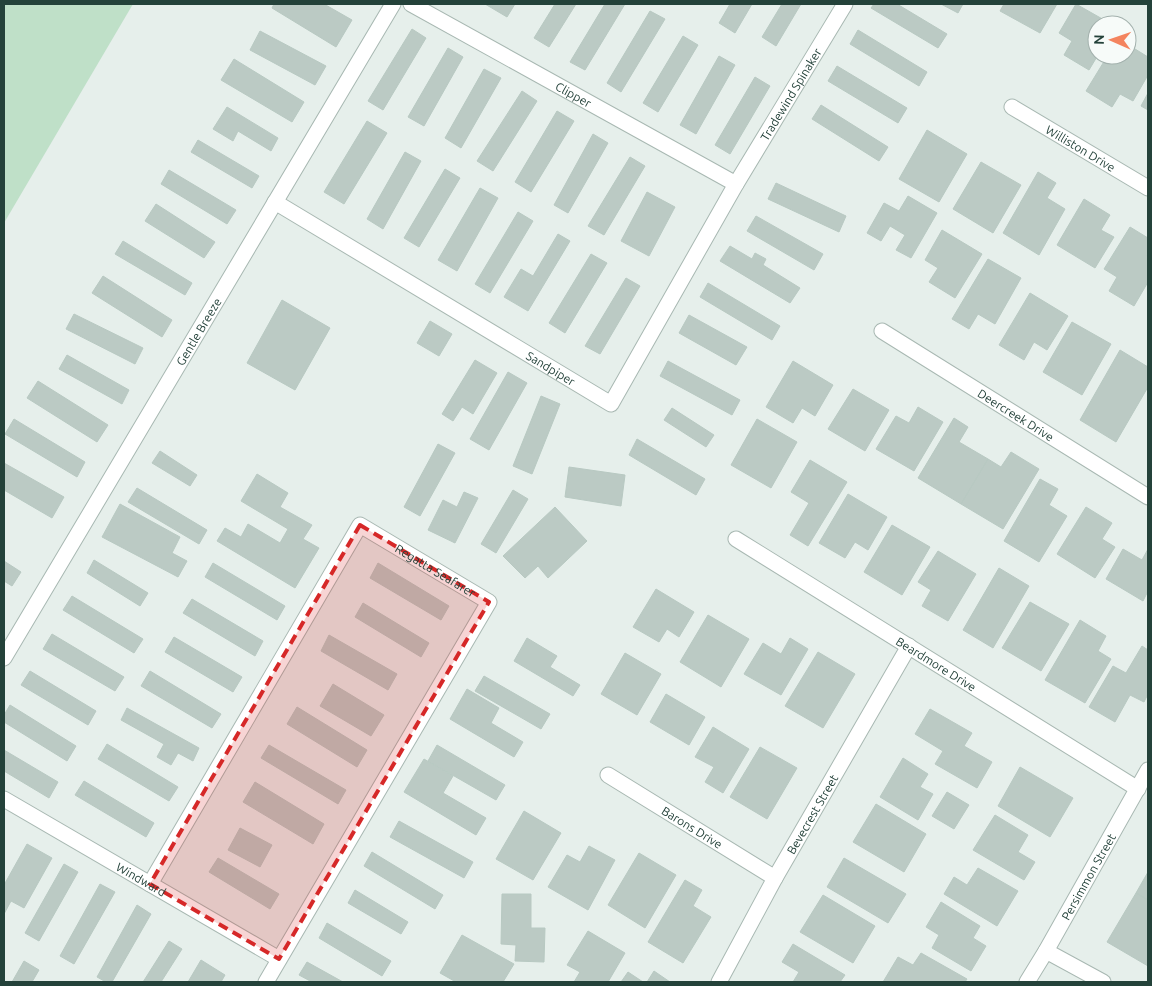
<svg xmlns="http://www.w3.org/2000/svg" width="1152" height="986" font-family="Ubuntu,sans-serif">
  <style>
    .green { fill: #bfe0c8 }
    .building { fill: #bbcac4; stroke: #b8c9c2 }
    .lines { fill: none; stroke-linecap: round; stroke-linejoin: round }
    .minor-casing { stroke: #a8b8b2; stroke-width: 17 }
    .minor { stroke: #fff; stroke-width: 15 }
    .marked { fill: #d62828; fill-opacity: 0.2; stroke: #d62828; stroke-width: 4; stroke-dasharray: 10 6; stroke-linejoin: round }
    .labels { text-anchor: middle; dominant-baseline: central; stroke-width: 4.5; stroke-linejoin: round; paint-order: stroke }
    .street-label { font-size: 12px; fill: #24423a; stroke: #f7fbf9 }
  </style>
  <rect width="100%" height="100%" fill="#e6efeb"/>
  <path class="green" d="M4 4H133L4 223Z"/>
  <path class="building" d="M274 4H324L352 20 336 47 272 8Z
    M485 4H515L507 17Z
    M555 4H576L549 47 534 38Z
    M605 4H625L585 70 570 62Z
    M730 4H752L735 33 719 23Z
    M782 4H801L776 46 762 37Z
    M874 4H897L947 34 938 48 871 8Z
    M941 4H963L958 13Z
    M1004 4H1057L1040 33 1000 11Z
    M1076 4 1113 25H1097V55H1098L1089 70 1064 55 1072 41 1059 33Z
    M650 11 665 19 621 92 607 83Z
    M412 29 426 38 383 110 368 101Z
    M858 30 927 72 919 86 850 44Z
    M260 31 326 66 315 85 250 50Z
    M683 36 698 45 658 112 643 103Z
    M1127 44 1148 57V75L1133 101 1120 94 1112 107 1086 91 1108 55H1127Z
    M448 48 463 57 424 126 408 117Z
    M719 56 735 65 696 134 680 125Z
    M234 59 304 102 292 122 221 80Z
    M837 66 907 108 898 123 828 81Z
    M484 69 501 78 461 148 445 138Z
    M755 77 770 86 730 154 715 145Z
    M522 91 537 101 493 171 477 161Z
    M1148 93V110L1141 106Z
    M821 105 888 147 879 161 812 119Z
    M227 107 278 138 271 151 238 131 233 141 213 129Z
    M557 111 574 121 531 192 515 182Z
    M367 121 387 133 344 204 324 192Z
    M927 130 967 154 939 202 899 179Z
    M593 134 608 143 568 213 554 205Z
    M198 140 259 176 252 188 191 152Z
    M405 152 421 161 383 229 367 219Z
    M630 157 645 166 604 235 588 226Z
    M981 162 1021 185 993 233 953 209Z
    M445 169 460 178 419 247 404 238Z
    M169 170 236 210 227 224 161 184Z
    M1038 172 1056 183 1047 198 1065 209 1039 255 1003 233Z
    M776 183 846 216 839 232 768 199Z
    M480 188 498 198 457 271 438 260Z
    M647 192 675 207 649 256 621 241Z
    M908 196 937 213 911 258 896 250 905 235 890 226 881 241 867 233 884 203 899 211Z
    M1084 199 1110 215 1101 230 1114 237 1095 268 1057 245Z
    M156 204 215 242 204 258 145 221Z
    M518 212 533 221 490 293 475 284Z
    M756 216 823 254 814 270 747 231Z
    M1130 227 1148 238V253L1147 256 1148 257V282L1134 306 1109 291 1117 277 1104 269Z
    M942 230 982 254 955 298 929 282 938 268 925 260Z
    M558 234 570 241 528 311 504 297 521 269 533 276Z
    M123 241 192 283 185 295 115 254Z
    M730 246 752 259 755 253 766 259 763 265 800 288 790 303 720 261Z
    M591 254 607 263 565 333 549 323Z
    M988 259 1021 278 995 324 978 314 969 329 952 319Z
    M103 276 172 320 162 337 92 293Z
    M626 278 640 286 600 354 585 346Z
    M708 283 780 326 772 340 700 297Z
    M1030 293 1068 316 1047 350 1034 342 1024 360 999 345Z
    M282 300 330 328 295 390 247 363Z
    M74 314 143 348 135 364 66 329Z
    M689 315 747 347 736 365 679 333Z
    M430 321 452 334 439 356 417 343Z
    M1072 322 1111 344 1082 395 1043 372Z
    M1120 350 1148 367V387L1116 442 1080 420Z
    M67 355 129 390 122 404 59 369Z
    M475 360 497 373 473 414 462 407 453 421 442 414Z
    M668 361 740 400 732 415 660 376Z
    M793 361 833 385 815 416 802 408 793 423 766 407Z
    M508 372 527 383 489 450 470 439Z
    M38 381 108 425 97 442 27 398Z
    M853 389 889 410 865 451 828 429Z
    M541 396 560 404 532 474 513 466Z
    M918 407 943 422 914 471 876 449 896 416 909 423Z
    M672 408 714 435 706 447 664 420Z
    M954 418 968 427 959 442 988 459 961 504 918 478Z
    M14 419 85 462 77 477 5 434Z
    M757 419 797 442 771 488 731 465Z
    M637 439 705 479 696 495 629 455Z
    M438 444 455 453 420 516 404 507Z
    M160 451 197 475 190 486 152 463Z
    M1011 452 1039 469 1003 529 961 504 988 459 1001 467Z
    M810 460 847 482 808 546 790 535 809 503 791 492Z
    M4 463 64 497 52 518 4 490Z
    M569 467 625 475 621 506 565 497Z
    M257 474 288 493 280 507 312 525 303 539 319 548 295 588 217 541 225 528 241 537 248 524 280 543 288 529 241 501Z
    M1040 479 1058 489 1049 505 1067 516 1039 562 1004 541Z
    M137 488 207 530 199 544 128 502Z
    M513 490 528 499 496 553 481 544Z
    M464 492 478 498 455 543 428 530 443 500 457 507Z
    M848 494 887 517 868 550 855 542 845 558 819 543Z
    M120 504 180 537 172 553 187 561 178 577 102 537Z
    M555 507 587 541 548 578 538 566 525 578 503 556Z
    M1086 507 1112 523 1102 539 1115 547 1095 578 1057 554Z
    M892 525 930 547 902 595 864 572Z
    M1123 549 1142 560 1148 549V591L1143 601 1106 579Z
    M938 551 976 574 948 621 922 606 931 590 918 582Z
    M94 560 148 593 140 606 87 573Z
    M4 561 21 572 12 586 4 581Z
    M213 563 285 606 277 620 205 577Z
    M378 563 449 606 441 620 370 578Z
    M999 568 1029 586 993 648 963 630Z
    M656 589 694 612 679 637 667 629 659 642 633 627Z
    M72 596 143 639 134 653 63 610Z
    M192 599 263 641 255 656 183 613Z
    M1030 602 1069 624 1041 671 1002 648Z
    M363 603 429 643 421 657 355 617Z
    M708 615 749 639 721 687 680 662Z
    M1080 620 1106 636 1098 651 1111 659 1085 703 1045 680Z
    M52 634 124 677 115 691 43 649Z
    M329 635 397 674 388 690 321 651Z
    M174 637 242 677 233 692 165 652Z
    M527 638 557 656 550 667 580 685 573 696 514 661Z
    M790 638 808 649 781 695 744 674 763 643 781 654Z
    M1142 646 1148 650V694L1144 702 1130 695 1115 722 1089 707 1113 666 1126 673Z
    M818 652 855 674 823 728 785 706Z
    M625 653 661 674 637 715 601 694Z
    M30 671 96 711 88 725 21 685Z
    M150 671 221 714 212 728 141 686Z
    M484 676 550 714 541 729 475 691Z
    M333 684 384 715 371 736 320 706Z
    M467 689 499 708 491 723 523 742 514 757 450 719Z
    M666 694 705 717 689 745 650 722Z
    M10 705 76 746 67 761 4 722V715Z
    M297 707 367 750 357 767 287 724Z
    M127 708 199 748 193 761 178 753 171 765 157 757 164 744 121 720Z
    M930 709 972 733 964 746 992 762 977 788 935 764 943 751 915 734Z
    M713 727 749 749 723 793 705 782 714 767 695 757Z
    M107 744 178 787 169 801 98 759Z
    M269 745 346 790 338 804 261 758Z
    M437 745 505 785 496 800 428 761Z
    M760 747 797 768 767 819 730 797Z
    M4 750 58 782 49 798 4 771Z
    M903 758 928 774 920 787 933 794 918 820 880 797Z
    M424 759 453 776 443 793 486 818 476 835 404 792Z
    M1020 767 1073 798 1050 837 998 806Z
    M84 781 154 823 146 837 75 795Z
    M255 782 324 824 313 844 243 802Z
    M947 792 969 805 954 829 932 816Z
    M876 804 926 834 904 872 853 842Z
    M524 811 561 833 533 880 496 859Z
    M995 815 1028 835 1018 852 1035 862 1024 880 973 850Z
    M399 821 473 862 464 878 390 837Z
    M240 828 272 845 260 867 228 850Z
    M27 844 52 858 24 908 11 901 4 914V885Z
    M589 846 615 860 588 910 548 887 567 855 580 862Z
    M372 852 443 895 435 909 364 866Z
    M639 853 676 875 645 928 608 905Z
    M218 858 279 894 270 909 209 872Z
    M844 858 906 894 888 923 827 887Z
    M64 864 78 872 39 941 25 933Z
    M978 868 1018 891 997 926 944 894 954 877 967 885Z
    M1148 872V900L1136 893Z
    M685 880 702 890 693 906 711 917 683 963 648 942Z
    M100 884 115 892 74 964 60 956Z
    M355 890 408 922 401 934 348 903Z
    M1136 893 1148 900V966L1107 942Z
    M502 894H531V928H545L544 962 515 961 516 945 501 944Z
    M823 895 875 926 853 963 800 932Z
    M941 902 980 926 973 938 986 946 971 971 932 948 939 935 926 927Z
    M137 905 151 914 112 982H106L97 977Z
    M327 923 391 961 382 976 319 938Z
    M588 931 625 953 608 982H574L580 972 567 965Z
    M462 935 514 964 503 982H456L440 973Z
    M169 941 182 949 161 982H143Z
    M793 944 845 975 840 982H793L799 972 782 962Z
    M921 953 967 979 965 982H883L898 957 913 965Z
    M201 960 225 975 221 982H188Z
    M24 961 39 970 32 982H12Z
    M307 962 343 982H312L299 975Z
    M654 971 670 982H647Z
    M628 972 643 982H621Z"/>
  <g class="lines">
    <g class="minor-casing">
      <g id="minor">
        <path id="s1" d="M411 4 736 184"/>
        <path id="s2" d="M1012 107 1148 188"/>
        <path id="s3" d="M275 202 611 404 736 184 845 4"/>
        <path id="s4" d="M882 331 1148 497"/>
        <path id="s5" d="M736 539 1138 789"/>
        <path id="s6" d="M4 658 393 4"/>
        <path id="s7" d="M608 775 775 878"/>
        <path id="s8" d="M4 799 279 959"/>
        <path id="s9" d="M150 884 360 525 489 602 266 982"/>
        <path d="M1046 951 1103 982"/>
        <path id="s10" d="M719 982 775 878 909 646"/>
        <path id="s11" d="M1027 982 1046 951 1148 770"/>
      </g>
    </g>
    <use href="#minor" class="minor"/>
  </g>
  <path class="marked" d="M360 525 489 602 279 959 150 884Z"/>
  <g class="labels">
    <g class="street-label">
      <text stroke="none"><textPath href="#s1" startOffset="186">Clipper</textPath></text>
      <text stroke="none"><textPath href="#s3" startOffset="750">Tradewind Spinaker</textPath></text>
      <text stroke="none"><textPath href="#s2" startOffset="80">Williston Drive</textPath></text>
      <text stroke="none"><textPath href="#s6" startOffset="380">Gentle Breeze</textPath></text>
      <text stroke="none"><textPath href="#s3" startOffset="322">Sandpiper</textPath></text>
      <text stroke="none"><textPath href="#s4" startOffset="158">Deercreek Drive</textPath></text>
      <text stroke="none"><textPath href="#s9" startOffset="504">Regatta Seafarer</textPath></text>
      <text stroke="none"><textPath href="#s5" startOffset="236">Beardmore Drive</textPath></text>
      <text stroke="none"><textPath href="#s10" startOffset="192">Bevecrest Street</textPath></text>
      <text stroke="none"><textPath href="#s7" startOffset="99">Barons Drive</textPath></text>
      <text stroke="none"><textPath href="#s11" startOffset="122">Persimmon Street</textPath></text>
      <text stroke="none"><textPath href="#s8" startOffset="159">Windward</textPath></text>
    </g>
  </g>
  <rect width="1152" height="986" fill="none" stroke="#24423a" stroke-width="10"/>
  <g transform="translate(1112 40) rotate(272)"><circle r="24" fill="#f7fbf9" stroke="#a3b1ad"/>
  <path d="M0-4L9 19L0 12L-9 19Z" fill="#f4845f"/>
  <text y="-8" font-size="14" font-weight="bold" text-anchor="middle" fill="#24423a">N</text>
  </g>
</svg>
